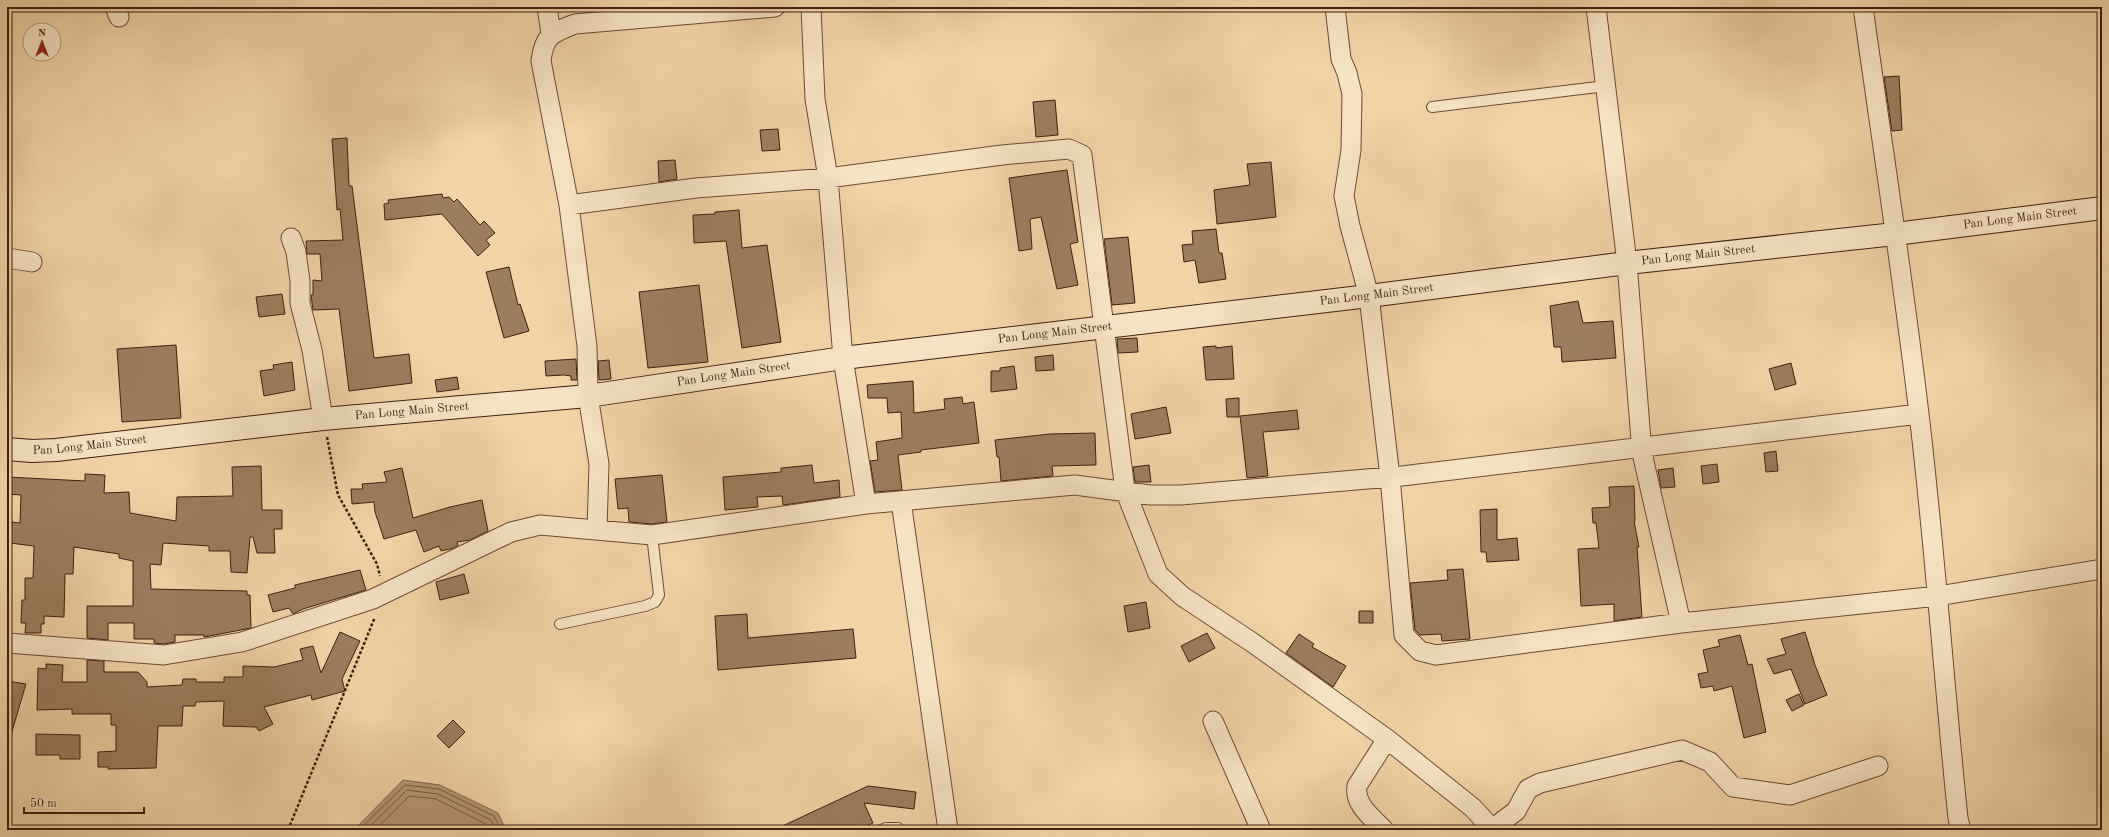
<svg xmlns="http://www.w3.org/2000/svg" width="2109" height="837" font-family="'Old Standard TT',serif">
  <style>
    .water { fill: #b49674; stroke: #84664d }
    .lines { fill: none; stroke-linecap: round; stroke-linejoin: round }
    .shore { stroke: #785a43; stroke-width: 1 }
    .building { fill: #9b7d5f; stroke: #3d1f12 }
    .lane-casing { stroke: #6a4c37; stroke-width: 12 }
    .street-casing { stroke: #6a4c37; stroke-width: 21 }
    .secondary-casing { stroke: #3d1f12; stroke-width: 24 }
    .path { stroke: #3d1f12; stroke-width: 2.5; stroke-dasharray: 3 2; stroke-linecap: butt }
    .lane { stroke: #f6e3c5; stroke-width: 10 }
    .street { stroke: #f6e3c5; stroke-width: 19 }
    .secondary { stroke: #f6e3c5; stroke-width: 22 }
    .labels { text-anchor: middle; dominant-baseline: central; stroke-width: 3.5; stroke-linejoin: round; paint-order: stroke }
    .street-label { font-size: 12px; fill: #3d1f12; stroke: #f6e3c5 }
  </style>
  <rect width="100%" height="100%" fill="#f1d4a6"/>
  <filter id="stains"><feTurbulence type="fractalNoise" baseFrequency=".005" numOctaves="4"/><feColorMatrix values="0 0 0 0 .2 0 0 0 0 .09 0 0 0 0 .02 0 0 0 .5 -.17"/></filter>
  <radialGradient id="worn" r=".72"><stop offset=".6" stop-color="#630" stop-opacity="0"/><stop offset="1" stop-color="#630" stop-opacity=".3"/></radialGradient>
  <path class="water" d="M403 780 440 785 498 813 506 830H354Z"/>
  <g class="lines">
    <path class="shore" d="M359 830 405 785 439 789 494 816 501 830
      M366 830 407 790 438 794 491 820 496 830
      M375 830 409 796 436 799 486 824 489 830"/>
  </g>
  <path class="building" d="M1899 76 1902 130 1892 131 1884 77Z
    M1055 100 1058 135 1036 137 1033 102Z
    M778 129 780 150 762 151 760 130Z
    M347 138 349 186H352L374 358 409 354 412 383 349 391 339 309 313 310 311 295H313V280L322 281 320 254H307L306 241 343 240 340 209 337 210 332 139Z
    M675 160 677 179 659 182 658 161Z
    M1271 162 1276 217 1217 224 1214 190 1250 185 1247 164Z
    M1067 170 1078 242 1070 244 1078 285 1057 289 1041 217 1030 219 1032 249 1019 251 1009 178Z
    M442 194 443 198 449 197 454 202 457 199 480 225 484 221 495 233 486 240 490 245 478 256 442 214 385 220 384 204 389 203 388 200Z
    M739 210 742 248 767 245 781 342 742 348 726 241 694 243 693 215 715 214V212Z
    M1216 229 1219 253H1222L1226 279 1199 283 1195 260 1184 262 1182 245 1193 244 1192 231Z
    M1128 237 1135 303 1112 305 1104 239Z
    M509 267 518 305 520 304 529 331 504 338 486 272Z
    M699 285 708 362 648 368 639 292Z
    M282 294 285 314 259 317 256 297Z
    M1578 301 1583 323 1613 321 1616 358 1562 362 1561 347H1554L1550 306Z
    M1137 338 1138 352 1118 353 1117 339Z
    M176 345 181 418 122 422 117 349Z
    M1216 346V348L1232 346 1234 379 1206 380 1203 347Z
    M1053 355 1054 370 1036 371 1035 357Z
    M576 359 577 380H571V376L564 375 546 376 545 361Z
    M609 360 611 379 599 380 598 361Z
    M292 362 295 390 264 396 260 371 274 369 273 365Z
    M1791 363 1796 384 1775 390 1769 369Z
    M1014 366 1017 389 991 392V371H1000V368Z
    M457 377 459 389 437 392 435 380Z
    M913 381 914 413 945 409 944 399 962 397 963 404 974 402 979 443 921 450V452L898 455 902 490 875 492 870 461 878 460 876 442 902 438 901 412 888 413 887 398H868L867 385Z
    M1239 398V417H1227L1226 399Z
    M1166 407 1171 433 1135 439 1131 414Z
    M1297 410 1299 429 1263 432 1268 476 1247 478 1240 416Z
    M1095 433 1096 465 1052 466 1053 476 1001 481 999 457H997L995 440 1050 434Z
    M1776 451 1778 471 1766 472 1764 453Z
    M1717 464 1719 482 1703 484 1701 466Z
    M812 465 814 483 839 480 840 497 783 505 782 496 757 497 758 507 725 510 723 477 781 472V468Z
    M1149 465 1151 482H1135L1133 467Z
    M261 466 262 510H282V529H274L275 553H257L253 537H250L247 573 231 572 230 551H209V546L163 543 161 565 150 564 151 589 247 591V595H250L251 628 204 637V635H175V642L164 644 154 643V639H134V623H108V640L87 638V606H133V561L119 558V554L74 547 73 574H65L64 617 44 616V624H41V633H25L26 623H21L22 600H25V578H33L34 546 10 543 12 522 20 523 21 495 7 494V477L85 481V474L105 475 104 493 129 492 130 513 176 521 177 497 233 496 232 467Z
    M402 468 413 518 450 507 482 500 488 531 470 540 457 542 458 545 454 548 441 551 439 546 424 552 416 530 384 539 375 512 374 502 352 504 351 489H363L362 484 387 482 384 472Z
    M1673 468 1675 487 1661 488 1658 470Z
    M662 475 667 522 652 524 629 522 628 508 618 509 615 479Z
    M1634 486 1635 521H1634L1639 547H1637L1642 617 1614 621V604L1581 606 1578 549 1599 548 1596 523H1593L1592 508 1610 507 1609 487Z
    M1497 509V540L1517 538 1519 560 1487 562 1486 552H1481L1480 510Z
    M1463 569 1470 639 1442 641 1441 634 1420 635 1415 630 1410 583 1448 580 1447 570Z
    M360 570 366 590 303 609 293 614 289 608 273 612 268 595 295 588V585Z
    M464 574 469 593 440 600 436 582Z
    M1146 602 1150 628 1128 632 1124 606Z
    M1359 611H1373V623H1359Z
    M747 614 748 638 853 629 856 658 718 670 715 616Z
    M340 632 360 641 342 679 345 691 312 700 311 695 264 707 273 724 259 731 256 727 223 726 224 701 196 702 195 706H183L182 726H158L156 768 108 769V767H98V752L116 751V725H111V714H72V709L37 710 38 668 46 669V664L63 665 62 682H87V660L104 661V672H138L147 682V687L182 685 183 679H196V682H224V677H243V666L274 667 303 660 300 649 313 646 321 673Z
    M1805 632 1815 665 1827 695 1805 704 1791 669 1774 674 1767 659 1786 654 1781 639Z
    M1207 633 1215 648 1189 662 1181 646Z
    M1299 634 1314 644 1312 647 1346 666 1333 687 1286 653Z
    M1740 635 1748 665 1752 664 1766 732 1744 738 1732 686 1714 691 1713 686 1701 688 1698 674 1708 672 1703 650 1720 646 1718 640Z
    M7 681 26 684 10 738H7Z
    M1799 694 1804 705 1792 711 1786 700Z
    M453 720 465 732 449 748 437 736Z
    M36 734 80 735V759H60V755H36Z
    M868 786 916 792 914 809 864 803 873 823 857 830H774Z"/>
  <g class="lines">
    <g class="lane-casing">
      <path id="lane" d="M1432 107 1606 86
        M560 624 645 606 655 602 659 595 652 535
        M881 830 886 828H898V830"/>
    </g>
    <g class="street-casing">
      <path id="street" d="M115 7 119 17
        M547 7 551 33
        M811 7 815 99 828 178 843 358 866 504
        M1335 7 1341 59 1347 73 1352 94 1351 150 1344 196 1350 226 1369 296 1390 477 1404 635 1420 651 1436 655 1681 623 1938 596 2102 569
        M1596 7 1627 263 1642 453 1681 623
        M1863 7C1882 143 1903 278 1919 414 1935 548 1944 684 1958 818L1961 830
        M569 205 696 188 828 178 1002 155 1069 149 1082 155 1125 490 1158 574 1182 596 1253 643 1387 739 1473 808 1493 830
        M291 238 296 252 300 281V303L312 350 323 419
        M7 258 32 262
        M901 501 948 830
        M597 530 599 464 588 396 587 346 569 205 541 61C544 35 552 33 575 24L775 7
        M7 643 164 655 242 642 373 599 511 532 540 525 652 535 866 504 1075 485 1150 495H1181L1402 476 1919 414
        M1213 721 1261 830
        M1492 829 1516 811 1528 789 1540 783 1682 750 1710 762 1733 787 1790 795 1878 766
        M1384 830C1372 817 1354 805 1357 786L1387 739"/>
    </g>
    <g class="secondary-casing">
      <g id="secondary">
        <path id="s1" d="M7 449 32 451 56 450 323 419 588 396 843 358 1369 296 1627 263 1895 234 2102 208"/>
      </g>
    </g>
    <path class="path" d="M327 437 338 495 377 564 380 576
      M288 830 375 617"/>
    <use href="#lane" class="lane"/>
    <use href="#street" class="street"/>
    <use href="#secondary" class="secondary"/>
  </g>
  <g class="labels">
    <g class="street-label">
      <text stroke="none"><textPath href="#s1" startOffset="2027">Pan Long Main Street</textPath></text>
      <text stroke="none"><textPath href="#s1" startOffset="1703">Pan Long Main Street</textPath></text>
      <text stroke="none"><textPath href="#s1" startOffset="1379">Pan Long Main Street</textPath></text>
      <text stroke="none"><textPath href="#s1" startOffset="1055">Pan Long Main Street</textPath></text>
      <text stroke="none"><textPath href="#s1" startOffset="731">Pan Long Main Street</textPath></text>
      <text stroke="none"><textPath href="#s1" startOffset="407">Pan Long Main Street</textPath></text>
      <text stroke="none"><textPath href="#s1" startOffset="83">Pan Long Main Street</textPath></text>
    </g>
  </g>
  <rect width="2109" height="837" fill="none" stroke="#f1d4a6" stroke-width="24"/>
  <rect x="8" y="8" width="2093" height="821" fill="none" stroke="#3d1f12" stroke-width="2"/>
  <rect x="12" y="12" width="2085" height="813" fill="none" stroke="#3d1f12"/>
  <g transform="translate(42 42)"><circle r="19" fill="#f6e3c5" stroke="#ac957d"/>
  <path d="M0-3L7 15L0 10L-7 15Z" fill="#8f2418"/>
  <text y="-6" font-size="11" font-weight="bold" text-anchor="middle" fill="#3d1f12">N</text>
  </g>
  <path d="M24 807v6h120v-6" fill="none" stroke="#3d1f12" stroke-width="2"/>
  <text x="30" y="807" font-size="12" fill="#3d1f12" stroke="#f6e3c5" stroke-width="3" paint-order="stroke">50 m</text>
  <rect width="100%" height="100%" filter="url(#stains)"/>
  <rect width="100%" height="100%" fill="url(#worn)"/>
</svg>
